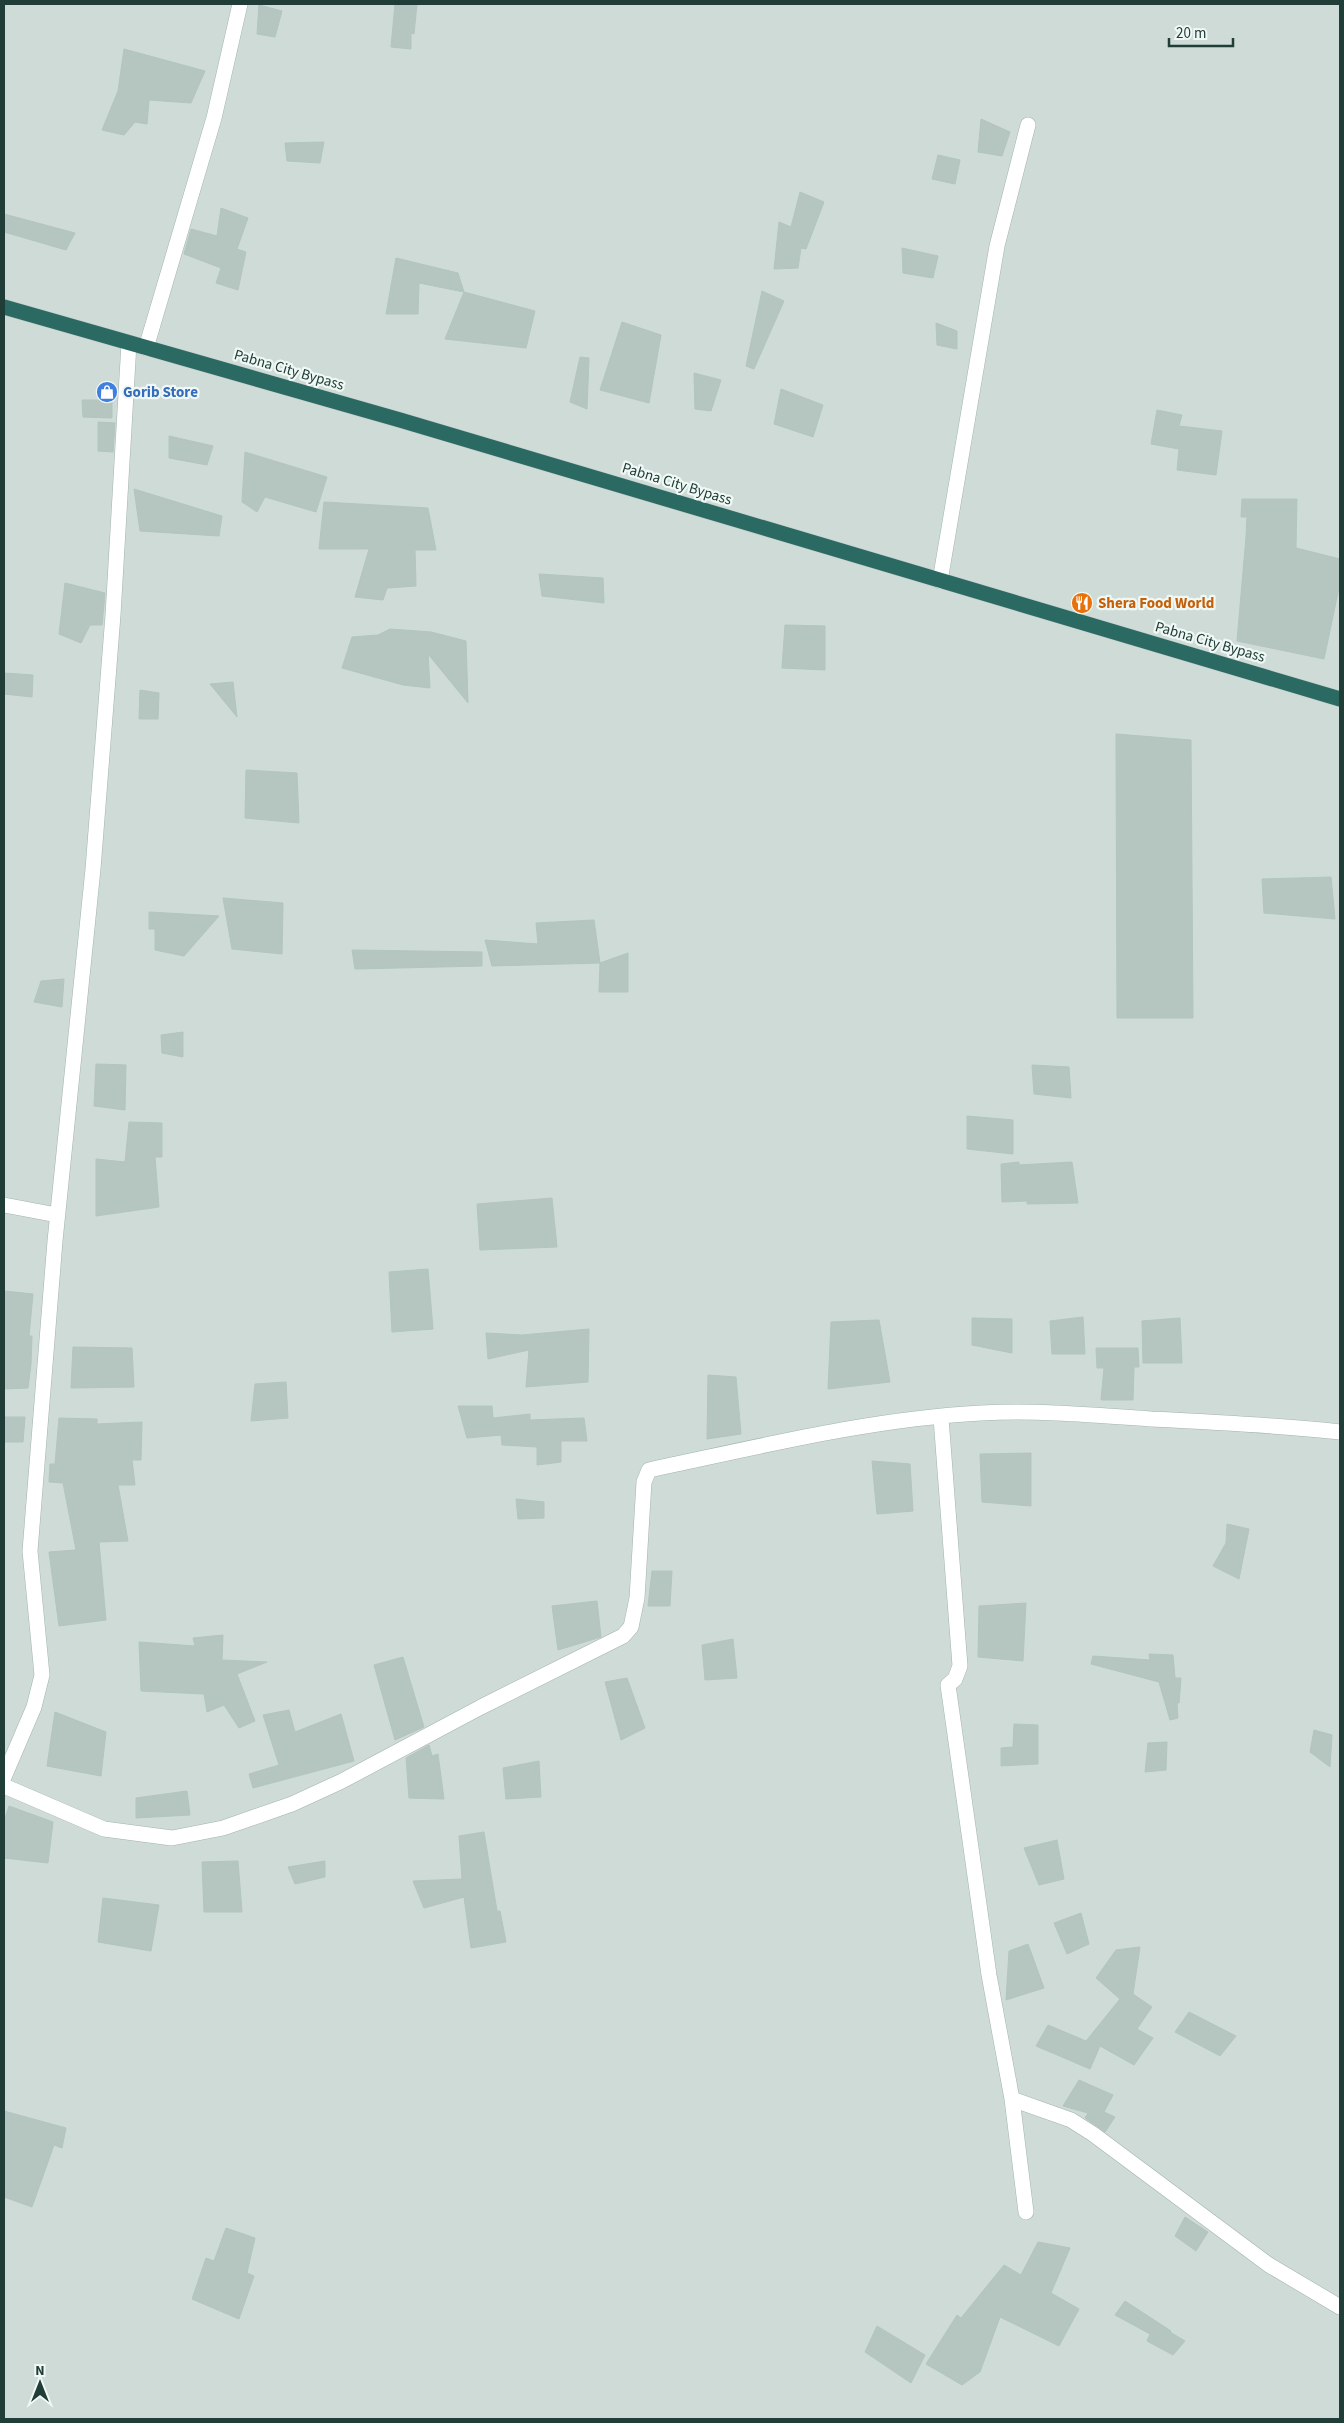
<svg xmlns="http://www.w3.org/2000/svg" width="1344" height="2423" font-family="'Source Sans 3',sans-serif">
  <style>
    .built { fill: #cedbd6 }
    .building { fill: #b5c6c1; stroke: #b2c5bf }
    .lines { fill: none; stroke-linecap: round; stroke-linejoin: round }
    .street-casing { stroke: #a3b4af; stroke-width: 16 }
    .highway-casing { stroke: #c1c9c7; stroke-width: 16 }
    .street { stroke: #fff; stroke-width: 15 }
    .highway { stroke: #2a6a62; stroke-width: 15 }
    .labels { text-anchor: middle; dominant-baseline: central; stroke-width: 4.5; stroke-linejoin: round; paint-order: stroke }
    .street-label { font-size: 15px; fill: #203d37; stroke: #f0f8f5 }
    .shop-label { font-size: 15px; font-weight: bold; fill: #366cbe; stroke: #f0f8f5; text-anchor: start }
    .food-label { font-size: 15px; font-weight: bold; fill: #c56008; stroke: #f0f8f5; text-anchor: start }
  </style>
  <rect width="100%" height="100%" fill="#e0ece7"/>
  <path class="built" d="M4 4H1340V2419H4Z"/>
  <path class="building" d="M395 4H417L414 34 411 33V49L391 47Z
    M259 5 282 11 275 37 257 34Z
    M124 49 205 71 191 103 149 100 147 124 135 122 124 135 102 130 118 91Z
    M981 119 1010 132 1002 156 978 152Z
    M324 142 320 163 287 161 285 143Z
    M938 155 960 160 955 184 932 179Z
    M800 192 824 202 806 249 801 248 798 268 774 269 779 222 791 227Z
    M221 208 248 218 237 249 246 252 238 290 216 283 221 268 184 254 191 229 217 236Z
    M4 214 75 233 66 250 4 232Z
    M902 248 938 256 933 278 903 273Z
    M396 258 458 273 464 292 419 283 418 314H386Z
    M762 291 784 301 754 369 746 366Z
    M464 292 535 311 526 348 445 339Z
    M622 322 661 335 649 403 600 390Z
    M936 323 957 331V349L937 345Z
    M580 357 589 358 587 409 570 402Z
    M694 373 721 380 711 411 695 409Z
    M781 389 823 405 813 437 774 424Z
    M82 400H112V418L83 417Z
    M1157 410 1182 415 1179 426 1222 431 1216 475 1177 470 1179 449 1151 444Z
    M98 422 115 423 113 452 98 451Z
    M169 436 213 446 207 465 169 458Z
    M245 452 327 477 316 512 265 497 257 512 242 502Z
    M134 489 222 516 219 536 140 531Z
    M1242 499H1297L1296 548 1340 559V583L1324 659 1237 641 1246 537 1247 517H1241Z
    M324 502 428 508 436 550H415L416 586 387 588 383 600 355 597 369 549H319Z
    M539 574 603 578 604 603 542 596Z
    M65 583 105 593 102 625H90L81 643 59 634Z
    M785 625 825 626V670L782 668Z
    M390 629 431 632 466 641 468 703 428 654 430 688 403 685 342 668 352 637 378 635Z
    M4 673 33 675 32 697 4 694Z
    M233 682 237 717 210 684Z
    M140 690 159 693 158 719H139Z
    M1116 734 1191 740 1193 1018H1117Z
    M246 770 297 773 299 823 245 818Z
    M1331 877 1335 919 1264 913 1262 879Z
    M223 898 283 903 282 954 232 949Z
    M149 912 219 916 184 956 155 950V929H149Z
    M594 920 600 963 492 966 485 940 538 944 536 923Z
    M352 950 482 952V966L355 969Z
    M628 953V992H599L600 963Z
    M64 979 62 1007 34 1002 41 981Z
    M183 1032V1057L162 1053 161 1035Z
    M96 1064 126 1065 125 1110 94 1106Z
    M1032 1065 1069 1067 1071 1098 1034 1094Z
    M967 1116 1013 1120V1154L967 1149Z
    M129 1122 162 1123V1157H155L159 1207 96 1216V1159L125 1162Z
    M1019 1162V1165L1072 1162 1078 1203 1027 1204V1201L1002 1202 1001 1164Z
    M552 1198 557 1247 480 1250 477 1204Z
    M428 1269 433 1329 392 1332 389 1272Z
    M4 1291 33 1294 29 1336H32L31 1364 28 1388 4 1389Z
    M1083 1317 1085 1354H1052L1050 1321Z
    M972 1318 1012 1319V1353L972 1345Z
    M1180 1318 1182 1363H1143L1142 1321Z
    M879 1320 890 1382 828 1389 831 1322Z
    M589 1329 588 1382 526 1387 529 1350 488 1359 486 1333 522 1335Z
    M73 1347 132 1348 134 1387 71 1388Z
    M1096 1348H1138L1139 1367H1134L1133 1400H1101L1104 1368H1097Z
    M708 1375 736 1377 741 1434 707 1439Z
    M286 1382 288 1418 251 1421 255 1384Z
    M458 1406H492L493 1418 530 1414V1420L584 1418 587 1441H561V1462L537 1465V1447L502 1445 501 1435 467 1438Z
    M4 1417H25L23 1442H4Z
    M59 1418 97 1419V1424L142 1422 141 1460H132L135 1485H118L128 1541 99 1542 106 1620 59 1626 49 1552 76 1550 63 1483 49 1482 50 1464H55Z
    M1031 1453V1506L982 1502 980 1454Z
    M872 1461 910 1464 913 1511 877 1514Z
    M516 1499 544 1502V1518L518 1519Z
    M1227 1524 1249 1529 1239 1579 1213 1566 1226 1543Z
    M652 1571H672L670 1606H648Z
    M597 1601 601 1637 558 1650 552 1606Z
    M1026 1603 1023 1661 978 1657 979 1606Z
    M223 1635 222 1660 267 1662 237 1674 255 1721 239 1728 224 1705 207 1712 204 1694 141 1691 139 1642 195 1646 193 1638Z
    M733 1639 737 1678 705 1680 702 1645Z
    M1149 1654 1173 1655 1175 1678H1181L1179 1703H1177L1178 1718 1170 1720 1159 1682 1091 1664 1093 1656 1150 1660Z
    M403 1657 424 1727 395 1740 374 1665Z
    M627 1678 645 1728 621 1740 605 1682Z
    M289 1710 295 1732 341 1714 354 1761 253 1788 249 1774 279 1765 263 1715Z
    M55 1712 106 1732 101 1776 47 1766Z
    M1014 1724 1038 1725V1764L1001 1766V1748L1013 1747Z
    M1314 1730 1332 1735 1330 1767 1310 1752Z
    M1167 1742 1166 1770 1145 1772 1148 1743Z
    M429 1745 432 1756 438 1754 444 1799 409 1798 406 1758Z
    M539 1761 541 1797 506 1799 503 1768Z
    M187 1791 190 1815 136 1818V1798Z
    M9 1806 53 1822 48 1863 4 1858V1821Z
    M484 1832 497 1911H500L506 1942 471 1948 464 1897 424 1908 413 1881 462 1879 459 1836Z
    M1057 1840 1064 1879 1039 1885 1024 1848Z
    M238 1861 242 1912H204L202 1862Z
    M325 1861V1877L295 1884 288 1867Z
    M103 1898 159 1905 151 1951 98 1942Z
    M1081 1913 1089 1944 1067 1954 1054 1923Z
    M1028 1944 1044 1988 1006 2000 1009 1951Z
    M1140 1947 1133 1994 1152 2007 1137 2029 1153 2038 1134 2065 1100 2046 1090 2069 1036 2046 1048 2025 1086 2041 1120 1999 1096 1978 1116 1950Z
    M1189 2012 1236 2036 1220 2056 1175 2032Z
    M1079 2080 1113 2095 1104 2112 1115 2117 1105 2132 1085 2118 1088 2113 1063 2106Z
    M4 2111 66 2128 62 2148 54 2145 32 2207 4 2197Z
    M1185 2217 1208 2232 1196 2251 1175 2236Z
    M226 2228 255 2238 247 2273 254 2276 239 2319 192 2299 206 2258 214 2261Z
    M1038 2242 1070 2248 1051 2293 1079 2309 1059 2346 1000 2317 980 2372 962 2385 926 2364 957 2315 961 2318 1004 2265 1021 2275Z
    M1125 2301 1171 2331 1170 2332 1185 2341 1173 2355 1147 2341 1150 2334 1115 2315Z
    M877 2326 925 2355 911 2383 865 2352Z"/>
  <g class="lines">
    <g class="street-casing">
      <path id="street" d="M146 348 214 118 240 4
        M940 581 997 246 1028 125
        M4 1205 57 1215
        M941 1418 960 1666 955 1679 948 1685 989 1975 1012 2099 1026 2212
        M4 1777 34 1707 42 1675 30 1551 55 1241 93 869 113 615 129 343
        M4 1786 104 1829 172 1838 223 1828 292 1804 340 1782 481 1707 623 1636 631 1627 637 1598 644 1482 649 1470C758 1447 869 1419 981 1413 1038 1410 1094 1415 1151 1419 1214 1422 1277 1425 1340 1432
        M1012 2099 1071 2120 1093 2134 1269 2265 1340 2307"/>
    </g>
    <g class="highway-casing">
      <path id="highway" d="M4 307 400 420 1340 699"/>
    </g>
    <use href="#street" class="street"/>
    <use href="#highway" class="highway"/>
  </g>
  <defs>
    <g id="shop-disc" transform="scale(1.125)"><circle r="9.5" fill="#3f7fe0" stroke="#f0f8f5"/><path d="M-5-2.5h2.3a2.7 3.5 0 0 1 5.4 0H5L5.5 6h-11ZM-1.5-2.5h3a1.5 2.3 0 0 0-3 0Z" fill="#fff"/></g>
    <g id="restaurant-disc" transform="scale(1.125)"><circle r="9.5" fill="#e8710a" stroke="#f0f8f5"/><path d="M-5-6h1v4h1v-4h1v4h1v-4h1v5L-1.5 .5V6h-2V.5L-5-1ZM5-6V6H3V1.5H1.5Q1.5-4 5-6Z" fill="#fff"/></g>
  </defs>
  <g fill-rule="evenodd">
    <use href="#shop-disc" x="107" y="392"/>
    <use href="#restaurant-disc" x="1082" y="603"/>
  </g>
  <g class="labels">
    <g class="street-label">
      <text transform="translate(289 370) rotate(16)">Pabna City Bypass</text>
      <text transform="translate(677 484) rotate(17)">Pabna City Bypass</text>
      <text transform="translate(1210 642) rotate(16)">Pabna City Bypass</text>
    </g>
    <g class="shop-label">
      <text x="123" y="392">Gorib Store</text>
    </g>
    <g class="food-label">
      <text x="1098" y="603">Shera Food World</text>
    </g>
  </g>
  <rect width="1344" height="2423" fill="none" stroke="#203d37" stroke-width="10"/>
  <g transform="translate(40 2383)" stroke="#f0f8f5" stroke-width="4" paint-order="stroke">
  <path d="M0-4L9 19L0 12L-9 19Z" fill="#203d37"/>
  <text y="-8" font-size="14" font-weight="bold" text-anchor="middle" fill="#203d37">N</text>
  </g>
  <path d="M1169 38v8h64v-8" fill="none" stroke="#203d37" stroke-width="2.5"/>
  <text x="1176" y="38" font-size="15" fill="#203d37" stroke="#f0f8f5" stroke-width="4" paint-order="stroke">20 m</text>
</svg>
